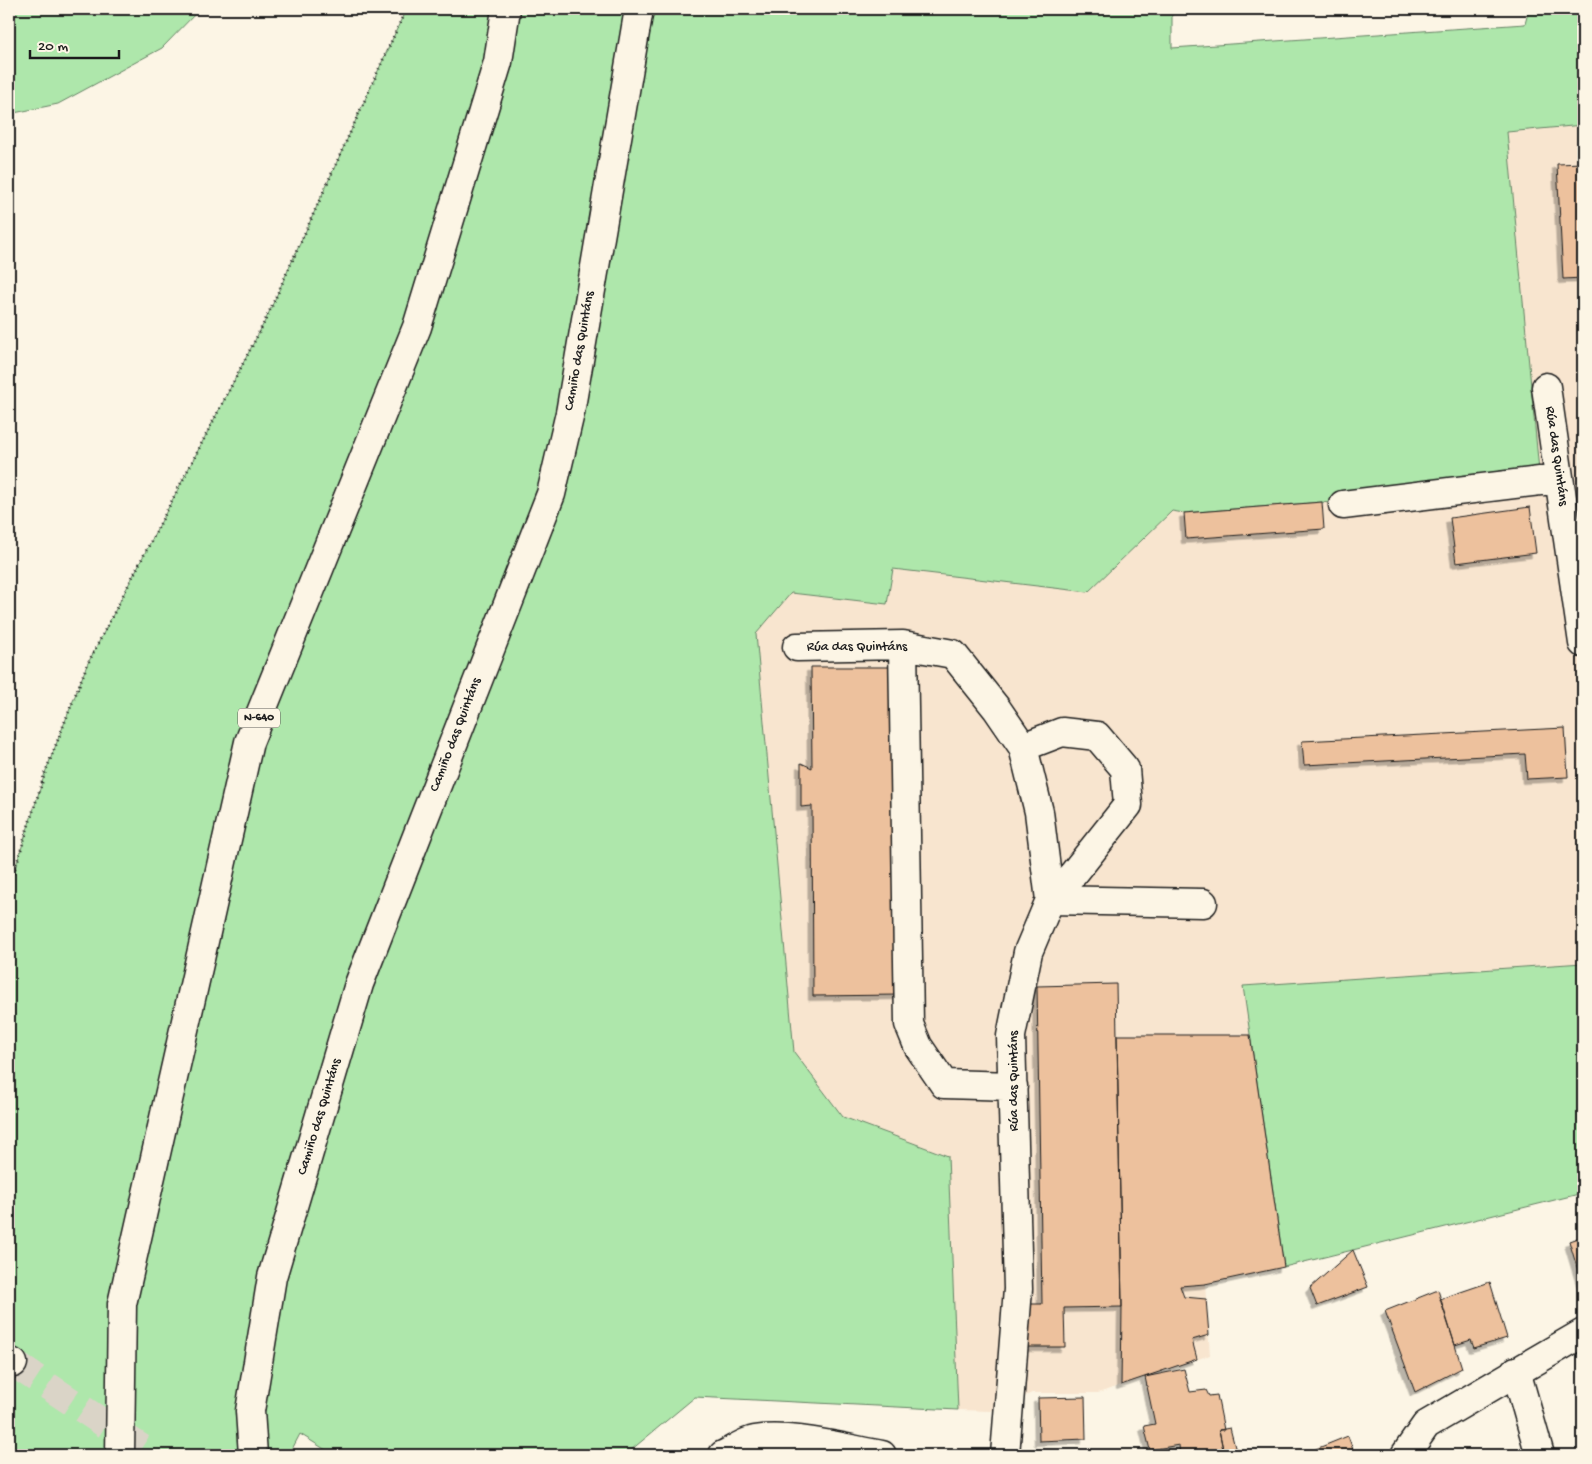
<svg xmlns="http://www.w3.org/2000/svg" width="1592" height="1464" font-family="'Gochi Hand',sans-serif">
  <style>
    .built { fill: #f8e5cf }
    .green { fill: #aee7ab; stroke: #658264 }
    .building { fill: #edc19d; stroke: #1c1c1c; filter: url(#shadow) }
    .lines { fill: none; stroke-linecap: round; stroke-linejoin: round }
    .minor-tunnel { stroke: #dad4c7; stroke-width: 28; stroke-dasharray: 28 14; stroke-linecap: butt }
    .minor-casing { stroke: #1c1c1c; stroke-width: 31 }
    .highway-casing { stroke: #1c1c1c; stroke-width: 31 }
    .path { stroke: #1c1c1c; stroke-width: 3; stroke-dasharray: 1 4; stroke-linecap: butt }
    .minor { stroke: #fcf5e5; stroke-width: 28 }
    .highway { stroke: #fcf5e5; stroke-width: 28 }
    .labels { text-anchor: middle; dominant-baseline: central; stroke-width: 5; stroke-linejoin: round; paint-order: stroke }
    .shield { fill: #fcf5e5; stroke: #5f5d58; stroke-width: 1 }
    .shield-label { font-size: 12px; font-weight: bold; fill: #1c1c1c }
    .street-label { font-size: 14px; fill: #1c1c1c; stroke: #fcf5e5 }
  </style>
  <defs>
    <filter id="shadow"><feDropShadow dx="-4.5" dy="4.5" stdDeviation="0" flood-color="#0004"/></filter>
  </defs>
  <rect width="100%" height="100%" fill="#fcf5e5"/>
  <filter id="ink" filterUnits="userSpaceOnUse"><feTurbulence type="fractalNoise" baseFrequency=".02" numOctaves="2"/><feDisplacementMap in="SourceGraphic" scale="10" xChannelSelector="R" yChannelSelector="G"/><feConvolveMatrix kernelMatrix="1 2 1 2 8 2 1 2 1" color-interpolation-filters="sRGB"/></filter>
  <g filter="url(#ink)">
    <path class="built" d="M1583 125V963L1243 986 1284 1267 1205 1284 1210 1355 1098 1393H1032L990 1411 958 1410 948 1156 843 1117 794 1052 756 634 790 593 887 604 893 569 1088 592 1172 511 1184 513 1322 502 1343 505 1539 481 1507 132Z"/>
    <path class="green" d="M9 9H200L162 48 58 104 9 114Z
      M406 9H1172V48L1525 24 1529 9H1583V125L1507 132 1540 481 1343 505 1322 502 1184 513 1172 511 1088 592 893 569 887 604 791 593 756 634 794 1052 843 1117 948 1156 958 1410 695 1397 625 1455H334L300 1434 289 1455H9V888L45 773 87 665 266 319Z
      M1583 963V1193L1284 1267 1243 986Z"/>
    <path class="building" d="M1583 163V278L1563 279 1557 164Z
      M1322 502 1324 529 1186 539 1184 513Z
      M1530 507 1536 553 1456 563 1450 518Z
      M811 667H896L899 995 813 996 812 806 801 807V763L812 768Z
      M1565 728 1568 777 1527 779 1525 754 1304 765 1302 741Z
      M1116 984 1122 1307 1064 1308 1065 1347H1028L1027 1304H1042L1037 986Z
      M1117 1035H1250L1284 1267 1205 1284 1180 1286 1184 1297 1206 1299 1209 1335 1192 1340 1197 1359 1121 1385 1122 1307Z
      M1583 1236V1287L1569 1241Z
      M1353 1250 1368 1287 1317 1306 1310 1288Z
      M1490 1282 1507 1338 1474 1348 1471 1340 1455 1345 1440 1299Z
      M1438 1290 1462 1368 1415 1392 1385 1311Z
      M1184 1369 1190 1392 1206 1390 1209 1396 1217 1395 1224 1430H1219L1224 1454 1180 1455 1179 1445 1150 1450 1144 1426 1155 1424 1145 1377Z
      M1085 1397 1086 1439 1039 1441 1038 1398Z
      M1230 1428 1237 1455H1213L1224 1454 1219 1430Z
      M1348 1436 1355 1455H1301Z
      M309 1451 317 1455H306Z"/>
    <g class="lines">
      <path class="minor-tunnel" d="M13 1363 152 1455"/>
      <g class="minor-casing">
        <path id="minor" d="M1546 387 1583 643
          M1343 505 1540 481H1559
          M903 645 909 1024 918 1046 944 1084 1013 1086
          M797 647 903 645 953 654 997 709 1023 747 1039 812 1050 900 1028 952 1011 1036 1018 1289 1005 1455
          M1023 747 1062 732 1097 736 1125 769 1128 805 1074 873 1050 900 1203 903
          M9 1361 13 1363
          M1516 1371 1540 1455
          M253 1455 250 1411 272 1277 359 984 551 494 570 413 639 9
          M723 1455C732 1451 741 1444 751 1441 784 1432 847 1449 882 1455
          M1405 1455 1426 1425 1583 1333"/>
      </g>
      <g class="highway-casing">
        <path id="highway" d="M120 1455 122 1304 249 742 417 327 498 62 506 9"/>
      </g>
      <path class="path" d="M9 888 45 773 87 665 266 319 406 9"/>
      <use href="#minor" class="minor"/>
      <use href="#highway" class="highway"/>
    </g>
  </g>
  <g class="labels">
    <rect class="shield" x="238" y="708.5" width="42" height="19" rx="4"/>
    <g class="shield-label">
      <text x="259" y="718">N-640</text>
    </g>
    <g class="street-label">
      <text transform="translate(580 351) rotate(-80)">Camiño das Quintáns</text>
      <text transform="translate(1556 456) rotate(82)">Rúa das Quintáns</text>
      <text x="857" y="647">Rúa das Quintáns</text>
      <text transform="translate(456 735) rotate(-69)">Camiño das Quintáns</text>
      <text transform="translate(1014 1081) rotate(-90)">Rúa das Quintáns</text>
      <text transform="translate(320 1117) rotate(-73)">Camiño das Quintáns</text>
    </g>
  </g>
  <rect width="1592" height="1464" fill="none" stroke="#fcf5e5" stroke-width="30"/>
  <rect x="15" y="15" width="1562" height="1434" fill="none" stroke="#1c1c1c" stroke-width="2" filter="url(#ink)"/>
  <path d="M30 50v8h89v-8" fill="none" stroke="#1c1c1c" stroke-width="2.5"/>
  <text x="38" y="50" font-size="15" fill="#1c1c1c" stroke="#fcf5e5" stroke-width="4" paint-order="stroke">20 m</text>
</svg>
